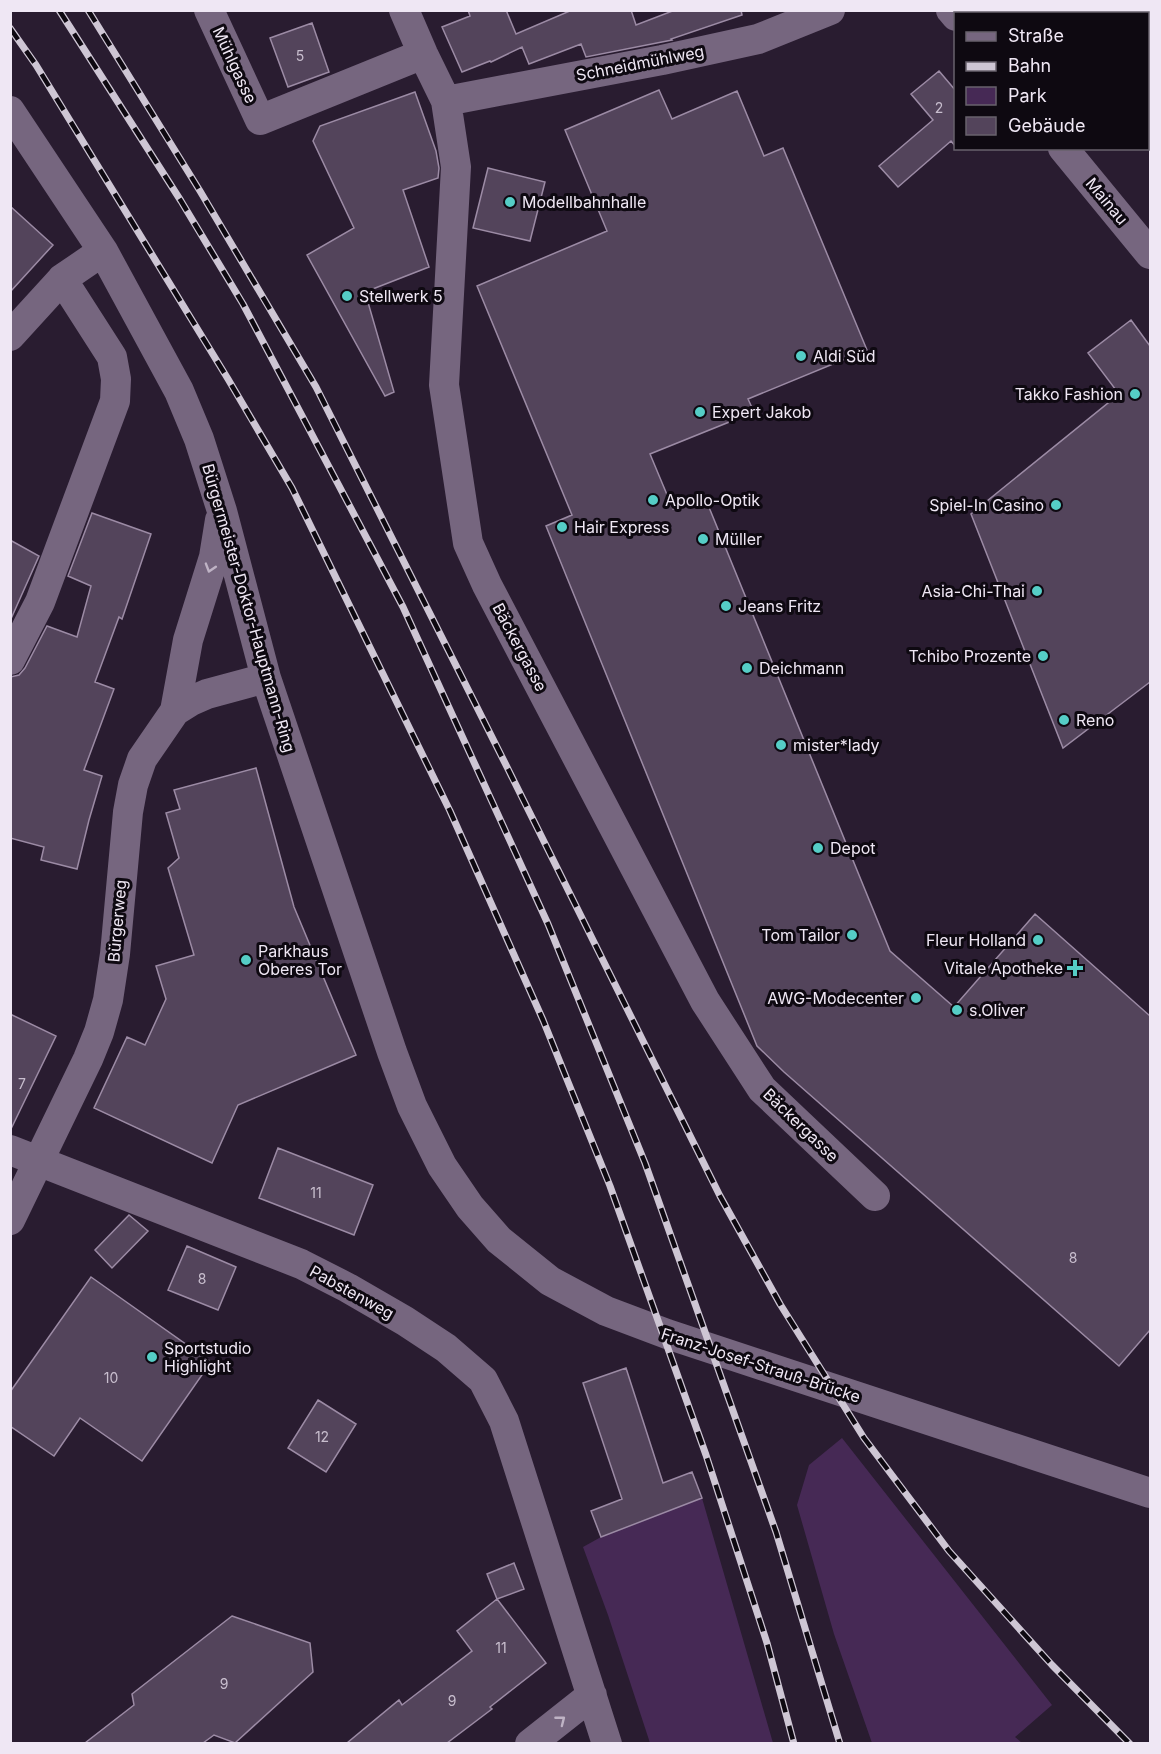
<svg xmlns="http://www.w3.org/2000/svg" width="1161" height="1754" font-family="Inter,sans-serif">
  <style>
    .green { fill: #462955 }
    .building { fill: #53445b; stroke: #9c8ba5; stroke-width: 1.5 }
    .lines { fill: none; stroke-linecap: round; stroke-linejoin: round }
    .minor { stroke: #76667f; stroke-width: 30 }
    .rail-casing { stroke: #cec6d4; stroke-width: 7 }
    .rail { stroke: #0e0911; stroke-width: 4.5; stroke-dasharray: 14; stroke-linecap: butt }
    .oneway { stroke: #bfb3c5 }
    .poi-dot { fill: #55cdc6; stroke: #0e0911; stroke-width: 2 }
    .labels { text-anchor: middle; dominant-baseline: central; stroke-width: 6; stroke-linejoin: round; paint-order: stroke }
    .number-label { font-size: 14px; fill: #c8bece }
    .street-label { font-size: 16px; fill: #efe7f4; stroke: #0e0911 }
    .poi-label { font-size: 16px; fill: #efe7f4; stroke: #0e0911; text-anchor: start }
  </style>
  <rect width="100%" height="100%" fill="#291c30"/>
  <path class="green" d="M842 1438 1052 1705 1015 1737 1022 1743H872L834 1634 797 1505 809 1465Z
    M702 1498 773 1743H650L608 1615 583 1547 601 1537Z"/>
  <path class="building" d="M468 10H506L516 34 572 10H631L636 25 675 10H741L742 15 671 39 672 40 586 57 581 44 529 64 522 47 491 62 490 61 462 72 442 27 470 16Z
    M312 23 329 72 288 87 270 38Z
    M939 71 956 91V147L951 141 898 187 879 166 933 120 911 94Z
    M659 90 672 119 737 91 764 156 783 148 867 350 748 399 754 412 650 454 673 509 704 495 890 951 954 1007 1035 914 1150 1016V1330L1119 1366 784 1072 757 1046 546 526 572 515 477 286 607 231 565 130Z
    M415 92 436 151 439 168 438 178 403 190 429 267 365 292 394 392 385 396 307 255 354 228 313 141 320 126Z
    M488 168 545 182 530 241 473 228Z
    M10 206 53 245 10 292Z
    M1131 320 1150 346V682L1063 748 971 514 1119 394 1088 353Z
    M92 513 151 534 122 619 119 617 95 682 114 689 84 770 102 776 89 820 77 869 41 860 44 847 10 838V677L19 675 25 668 47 626 77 637 91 586 68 576Z
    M10 540 39 556 10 621Z
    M256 768 294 907 356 1055 238 1105 212 1163 94 1108 127 1037 145 1045 166 999 156 966 194 955 168 868 179 858 166 813 180 809 174 790Z
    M10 1014 56 1036 10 1131Z
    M278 1148 373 1185 354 1235 259 1198Z
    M129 1215 148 1231 112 1268 95 1250Z
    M187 1246 236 1267 218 1310 168 1290Z
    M91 1277 211 1362 142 1461 80 1418 54 1456 10 1426V1392Z
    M626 1368 663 1483 692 1472 702 1498 601 1537 591 1511 622 1499 583 1383Z
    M318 1400 356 1424 326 1472 288 1448Z
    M514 1563 524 1589 497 1599 487 1574Z
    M497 1599 546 1663 490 1707 492 1709 447 1743H347L399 1700 402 1705 472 1651 457 1631Z
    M232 1616 310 1643 313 1672 235 1743 214 1735 203 1743H85L134 1705 132 1694Z"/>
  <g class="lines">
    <path class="minor" d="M209 10 260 120 423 54
      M404 10 423 54 446 101 456 167 444 385 468 543 487 585 705 1001 762 1089 875 1196
      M951 10 956 16
      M446 101 662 60 758 39 830 10
      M10 111 103 251 179 391 199 439 222 511 266 678 392 1052 412 1106 442 1166 470 1207 499 1240 550 1281 606 1311 667 1334 1150 1493
      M1063 148 1150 254
      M10 336 62 279 103 251
      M10 660 40 602 115 401 116 379 112 357 62 279
      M175 711 188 640 214 557 220 520
      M10 1150 301 1264 348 1288 405 1321 446 1348 483 1380 504 1421 607 1744
      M10 1220 88 1059 99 1032 108 1000 115 954 128 812 133 785 142 759 175 711 191 701 207 694 266 678
      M530 1744 592 1695"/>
    <g class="rail-casing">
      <path id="rail" d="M59 10 181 201 243 304 403 607 548 924 645 1163 776 1532 840 1744
        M88 10 200 191 316 387 508 769 720 1196 780 1304 864 1438 949 1551 1052 1665 1130 1744
        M10 28 36 65 228 379 292 488 450 811 543 1020 610 1186 706 1455 767 1643 794 1744"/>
    </g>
    <use href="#rail" class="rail"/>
  </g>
  <defs><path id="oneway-chevron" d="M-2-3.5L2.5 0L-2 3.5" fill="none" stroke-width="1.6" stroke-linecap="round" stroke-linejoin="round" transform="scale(1.5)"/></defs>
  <g class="oneway">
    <use href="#oneway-chevron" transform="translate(210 568) rotate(107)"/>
    <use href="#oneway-chevron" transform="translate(561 1720) rotate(-38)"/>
  </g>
  <g class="poi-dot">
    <circle cx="510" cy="202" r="6"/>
    <circle cx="347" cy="296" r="6"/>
    <circle cx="801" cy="356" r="6"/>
    <circle cx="1135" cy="394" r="6"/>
    <circle cx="700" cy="412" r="6"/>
    <circle cx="653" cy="500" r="6"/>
    <circle cx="1056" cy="505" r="6"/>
    <circle cx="562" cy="527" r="6"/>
    <circle cx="703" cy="539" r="6"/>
    <circle cx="1037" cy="591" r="6"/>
    <circle cx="726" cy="606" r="6"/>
    <circle cx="1043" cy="656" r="6"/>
    <circle cx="747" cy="668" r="6"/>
    <circle cx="1064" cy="720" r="6"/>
    <circle cx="781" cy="745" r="6"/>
    <circle cx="818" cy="848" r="6"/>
    <circle cx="852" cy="935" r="6"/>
    <circle cx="1038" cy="940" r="6"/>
    <circle cx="246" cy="960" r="6"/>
    <path d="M1072 959h6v6h6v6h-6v6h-6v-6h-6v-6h6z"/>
    <circle cx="916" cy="998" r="6"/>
    <circle cx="957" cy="1010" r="6"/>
    <circle cx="152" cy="1357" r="6"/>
  </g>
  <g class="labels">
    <g class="number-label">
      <text x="300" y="55">5</text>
      <text x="939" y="107">2</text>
      <text x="22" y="1083">7</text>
      <text x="316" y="1192">11</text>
      <text x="1073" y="1257">8</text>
      <text x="202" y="1278">8</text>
      <text x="111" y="1377">10</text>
      <text x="322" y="1436">12</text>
      <text x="501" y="1647">11</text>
      <text x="224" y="1683">9</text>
      <text x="452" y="1700">9</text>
    </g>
    <g class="street-label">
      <text transform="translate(640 63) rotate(-11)">Schneidmühlweg</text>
      <text transform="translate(235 65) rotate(65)">Mühlgasse</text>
      <text transform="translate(1107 201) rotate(50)">Mainau</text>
      <text transform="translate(249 608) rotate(74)">Bürgermeister-Doktor-Hauptmann-Ring</text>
      <text transform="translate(520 647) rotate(62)">Bäckergasse</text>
      <text transform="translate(117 921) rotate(-85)">Bürgerweg</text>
      <text transform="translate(801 1125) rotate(44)">Bäckergasse</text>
      <text transform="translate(352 1292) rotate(29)">Pabstenweg</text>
      <text transform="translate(761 1365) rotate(18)">Franz-Josef-Strauß-Brücke</text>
    </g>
    <g class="poi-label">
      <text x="522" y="202">Modellbahnhalle</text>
      <text x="359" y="296">Stellwerk 5</text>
      <text x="813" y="356">Aldi Süd</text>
      <text x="1123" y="394" text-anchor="end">Takko Fashion</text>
      <text x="712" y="412">Expert Jakob</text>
      <text x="665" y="500">Apollo-Optik</text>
      <text x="1044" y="505" text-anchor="end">Spiel-In Casino</text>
      <text x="574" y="527">Hair Express</text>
      <text x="715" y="539">Müller</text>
      <text x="1025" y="591" text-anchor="end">Asia-Chi-Thai</text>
      <text x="738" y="606">Jeans Fritz</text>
      <text x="1031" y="656" text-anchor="end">Tchibo Prozente</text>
      <text x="759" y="668">Deichmann</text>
      <text x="1076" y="720">Reno</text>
      <text x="793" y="745">mister*lady</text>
      <text x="830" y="848">Depot</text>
      <text x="840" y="935" text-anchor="end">Tom Tailor</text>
      <text x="1026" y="940" text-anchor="end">Fleur Holland</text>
      <text x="258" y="951">Parkhaus<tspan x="258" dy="18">Oberes Tor</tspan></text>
      <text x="1063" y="968" text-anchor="end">Vitale Apotheke</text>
      <text x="904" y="998" text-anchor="end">AWG-Modecenter</text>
      <text x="969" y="1010">s.Oliver</text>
      <text x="164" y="1348">Sportstudio<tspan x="164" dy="18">Highlight</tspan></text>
    </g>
  </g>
  <rect width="1161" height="1754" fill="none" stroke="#efe7f4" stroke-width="24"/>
  <rect x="954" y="12" width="195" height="138" fill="#0e0911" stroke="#68626c" stroke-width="1.5"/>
  <rect x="966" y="32" width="30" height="9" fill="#76667f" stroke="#68626c" stroke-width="1.5"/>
  <text x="1008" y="42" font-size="18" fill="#efe7f4">Straße</text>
  <rect x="966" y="62" width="30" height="9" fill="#cec6d4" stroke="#68626c" stroke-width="1.5"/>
  <text x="1008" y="72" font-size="18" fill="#efe7f4">Bahn</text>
  <rect x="966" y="87" width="30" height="18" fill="#462955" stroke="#68626c" stroke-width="1.5"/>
  <text x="1008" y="102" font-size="18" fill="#efe7f4">Park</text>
  <rect x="966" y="117" width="30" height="18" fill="#53445b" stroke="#68626c" stroke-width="1.5"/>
  <text x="1008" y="132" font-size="18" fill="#efe7f4">Gebäude</text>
</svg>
